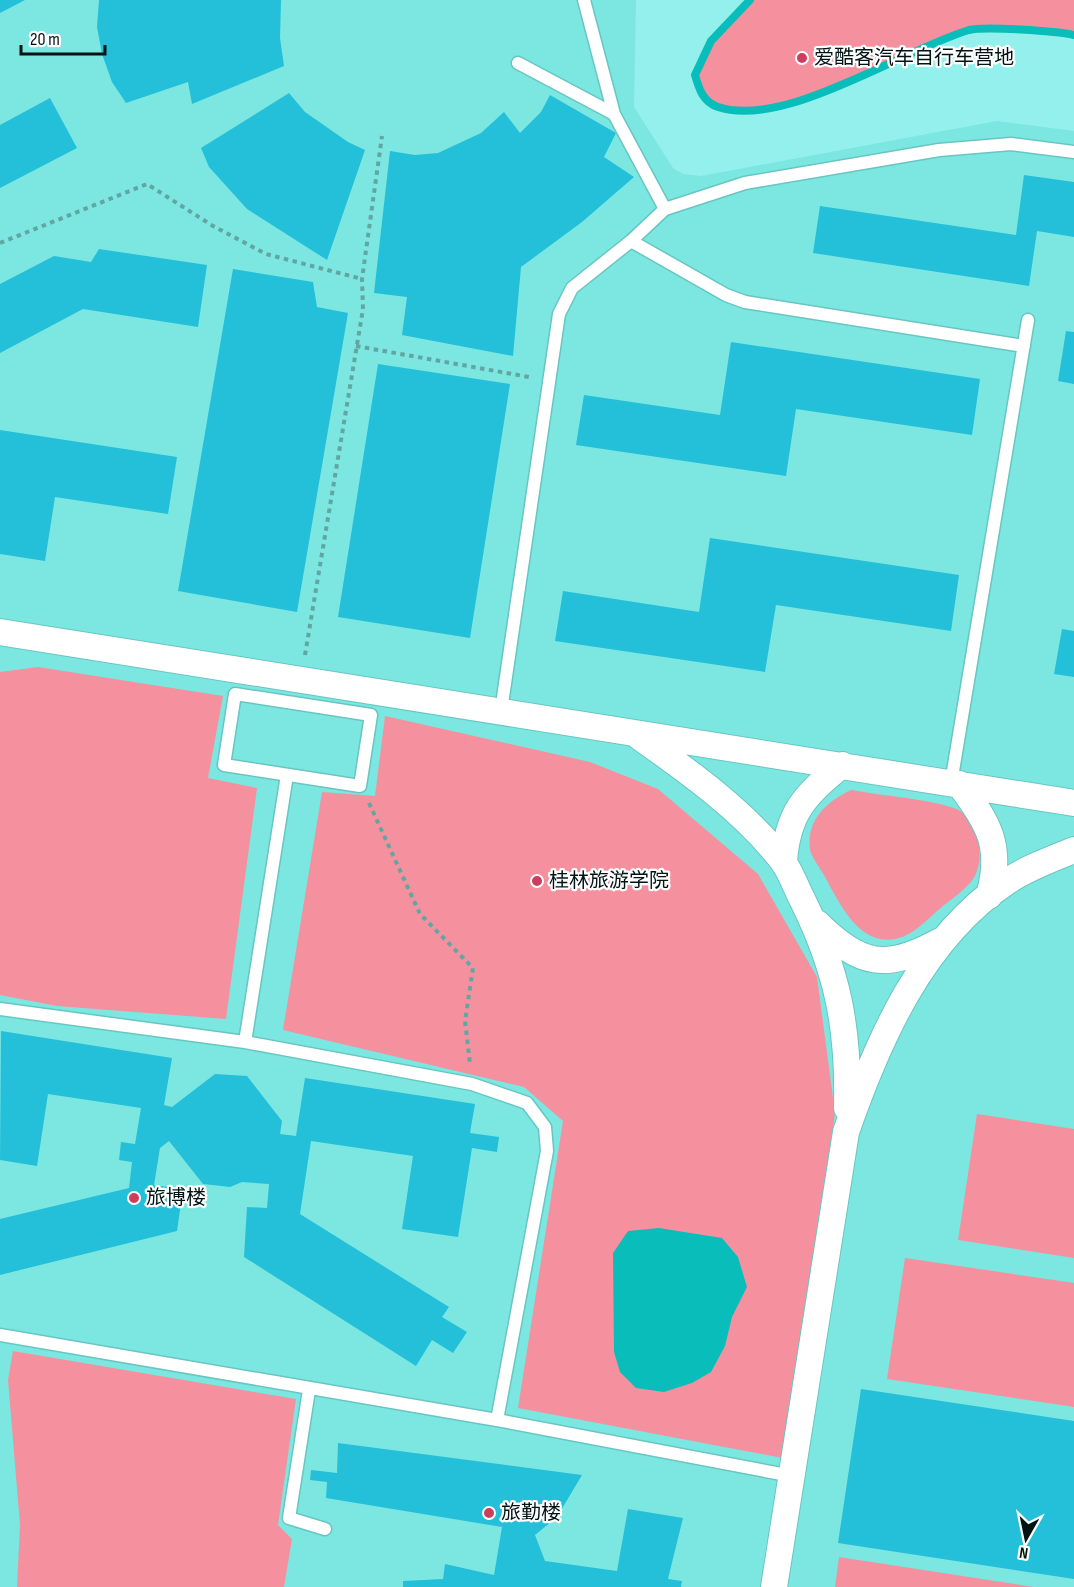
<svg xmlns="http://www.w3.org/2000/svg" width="1074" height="1587" font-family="'Sofia Sans Condensed','Noto Sans SC',sans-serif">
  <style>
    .built { fill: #7ce6e1 }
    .green { fill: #f5919e }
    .water { fill: #09beba }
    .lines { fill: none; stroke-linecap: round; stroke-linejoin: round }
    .stream { stroke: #09beba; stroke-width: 8 }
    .building { fill: #24c0d9 }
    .service-casing { stroke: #68c6c2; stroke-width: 15 }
    .minor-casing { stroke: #68c6c2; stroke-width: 28 }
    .path { stroke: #62a6a3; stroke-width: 4; stroke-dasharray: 4.5 4.5; stroke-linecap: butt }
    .service { stroke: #fff; stroke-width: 12 }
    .minor { stroke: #fff; stroke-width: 26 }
    .poi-dot { fill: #cd3d5d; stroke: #fefefe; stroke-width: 2 }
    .labels { text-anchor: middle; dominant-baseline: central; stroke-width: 4.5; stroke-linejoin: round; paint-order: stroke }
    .poi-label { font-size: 20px; fill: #011313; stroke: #fefefe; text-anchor: start }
  </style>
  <rect width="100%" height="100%" fill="#93f0ec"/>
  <path class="built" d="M0 0H636L634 107 673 168 683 174 701 176 997 121 1074 131V1587H0Z"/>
  <path class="green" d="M750 0H1074V35C1056 31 985 26 969 30 902 50 785 129 718 107 703 102 699 89 695 75L711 41Z
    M38 667 223 696 208 778 257 788 226 1019 57 1006 0 995V672Z
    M385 716 590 762 658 789 758 874 817 977 835 1113 788 1459 518 1408 563 1121 524 1087 283 1030 322 792 375 796Z
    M851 790C884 796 922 798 954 808 978 816 987 859 973 879 965 891 947 902 936 912 925 922 913 934 899 938 860 949 840 904 825 877 821 869 811 857 810 849 806 819 828 801 851 790Z
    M977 1114 1074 1129V1258L958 1240Z
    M905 1258 1074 1283V1407L887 1379Z
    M13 1351 296 1399 278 1525 292 1539 284 1587H17L20 1525 8 1380Z
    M839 1557 1034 1587H835Z"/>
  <path class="water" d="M659 1228 722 1238 738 1257 747 1287 732 1317 725 1346 711 1372 692 1383 664 1392 636 1388 620 1372 614 1352 613 1253 628 1231Z"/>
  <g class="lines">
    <path class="stream" d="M750 0 711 41 695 75C699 89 703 102 718 107 785 129 902 50 969 30 985 26 1056 31 1074 35"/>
  </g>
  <path class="building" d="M0 0H25L0 13Z
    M99 0H281L280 38 284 66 192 104 188 82 126 103 112 82 102 54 97 27Z
    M289 93 305 112 348 142 365 150 327 260 247 209 209 167 201 148Z
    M550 95 616 133 604 157 634 177 582 222 521 267 513 356 402 335 407 297 374 293 390 151 415 155 438 153 481 133 504 112 520 133 541 112Z
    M50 98 77 148 0 188V125Z
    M1024 175 1074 182V237L1037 231 1029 286 813 253 820 206 1016 235Z
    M99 249 207 265 198 327 83 309 0 353V284L54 256 91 262Z
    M233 269 313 282 317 307 348 313 297 612 178 591Z
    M1066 331 1074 332V384L1058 381Z
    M731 342 980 379 972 435 796 409 786 476 576 445 584 395 720 415Z
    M378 364 510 384 470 638 338 617Z
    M0 430 177 457 168 514 55 497 45 561 0 554Z
    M710 538 959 575 951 631 776 605 765 672 555 641 563 591 699 612Z
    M1062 629 1074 631V677L1054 674Z
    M1 1031 172 1058 164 1105 172 1107 215 1074 247 1076 282 1121 280 1134 296 1136 305 1078 475 1104 470 1133 499 1137 497 1152 472 1148 458 1237 402 1229 413 1156 311 1141 300 1214 449 1307 442 1317 467 1332 453 1353 432 1340 416 1366 244 1257 247 1207 267 1208 269 1184 242 1182 230 1187 203 1184 169 1141 160 1148 154 1185 183 1189 177 1231 0 1275V1219L129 1188 132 1162 119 1160 121 1142 135 1144 141 1108 48 1094 37 1166 0 1160Z
    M861 1389 1074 1421V1579L838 1543Z
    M338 1443 582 1475 557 1517 535 1535 545 1561 617 1571 628 1509 683 1518 668 1579 682 1581 681 1587H403V1581L443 1579 445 1564 494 1575 502 1527 326 1498 327 1482 310 1480 311 1470 337 1473Z"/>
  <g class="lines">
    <g class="service-casing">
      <path id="service" d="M584 0 614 114 665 209
        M518 63 614 114
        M631 241 665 209 745 183 939 150 1011 144 1074 152
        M235 694 371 715 360 786 224 765Z
        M501 711 559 314 572 288 631 241 726 295 745 302 1024 346
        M951 783 1028 320
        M0 1009 245 1042 472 1084 527 1103 545 1127 547 1151 497 1420
        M245 1042 287 775
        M0 1335 497 1420 792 1476
        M309 1390 289 1518 325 1529"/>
    </g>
    <g class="minor-casing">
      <path id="minor" d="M0 632 1074 803
        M637 735C689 772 743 810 782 860 791 872 796 888 803 901 838 972 849 1029 847 1108
        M959 784C989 823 1003 847 989 896
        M784 862C787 814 805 794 842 765
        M817 923C860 966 886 971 940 941
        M774 1587 846 1132C878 1040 922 938 1008 881 1027 868 1052 859 1074 850"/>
    </g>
    <path class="path" d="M0 243 147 184 213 226 266 254 362 279
      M356 346 529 377
      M305 655 363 309 362 279 382 136
      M369 803 420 914 473 968 465 1021 470 1064"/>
    <use href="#service" class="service"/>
    <use href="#minor" class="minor"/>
  </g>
  <g class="poi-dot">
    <circle cx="802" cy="58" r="6"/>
    <circle cx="537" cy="881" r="6"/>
    <circle cx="134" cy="1198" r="6"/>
    <circle cx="489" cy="1513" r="6"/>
  </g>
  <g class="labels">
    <g class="poi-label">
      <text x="814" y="58">爱酷客汽车自行车营地</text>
      <text x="549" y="881">桂林旅游学院</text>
      <text x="146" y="1198">旅博楼</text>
      <text x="501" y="1513">旅勤楼</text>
    </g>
  </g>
  <g transform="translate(1026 1539) rotate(189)" stroke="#fefefe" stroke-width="4.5" paint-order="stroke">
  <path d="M0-4.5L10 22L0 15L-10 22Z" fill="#011313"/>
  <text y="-9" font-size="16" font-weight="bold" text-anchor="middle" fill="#011313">N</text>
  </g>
  <path d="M21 45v9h84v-9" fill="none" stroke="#011313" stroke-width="3"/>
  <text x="30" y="45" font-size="18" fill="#011313" stroke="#fefefe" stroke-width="4.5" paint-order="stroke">20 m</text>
</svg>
